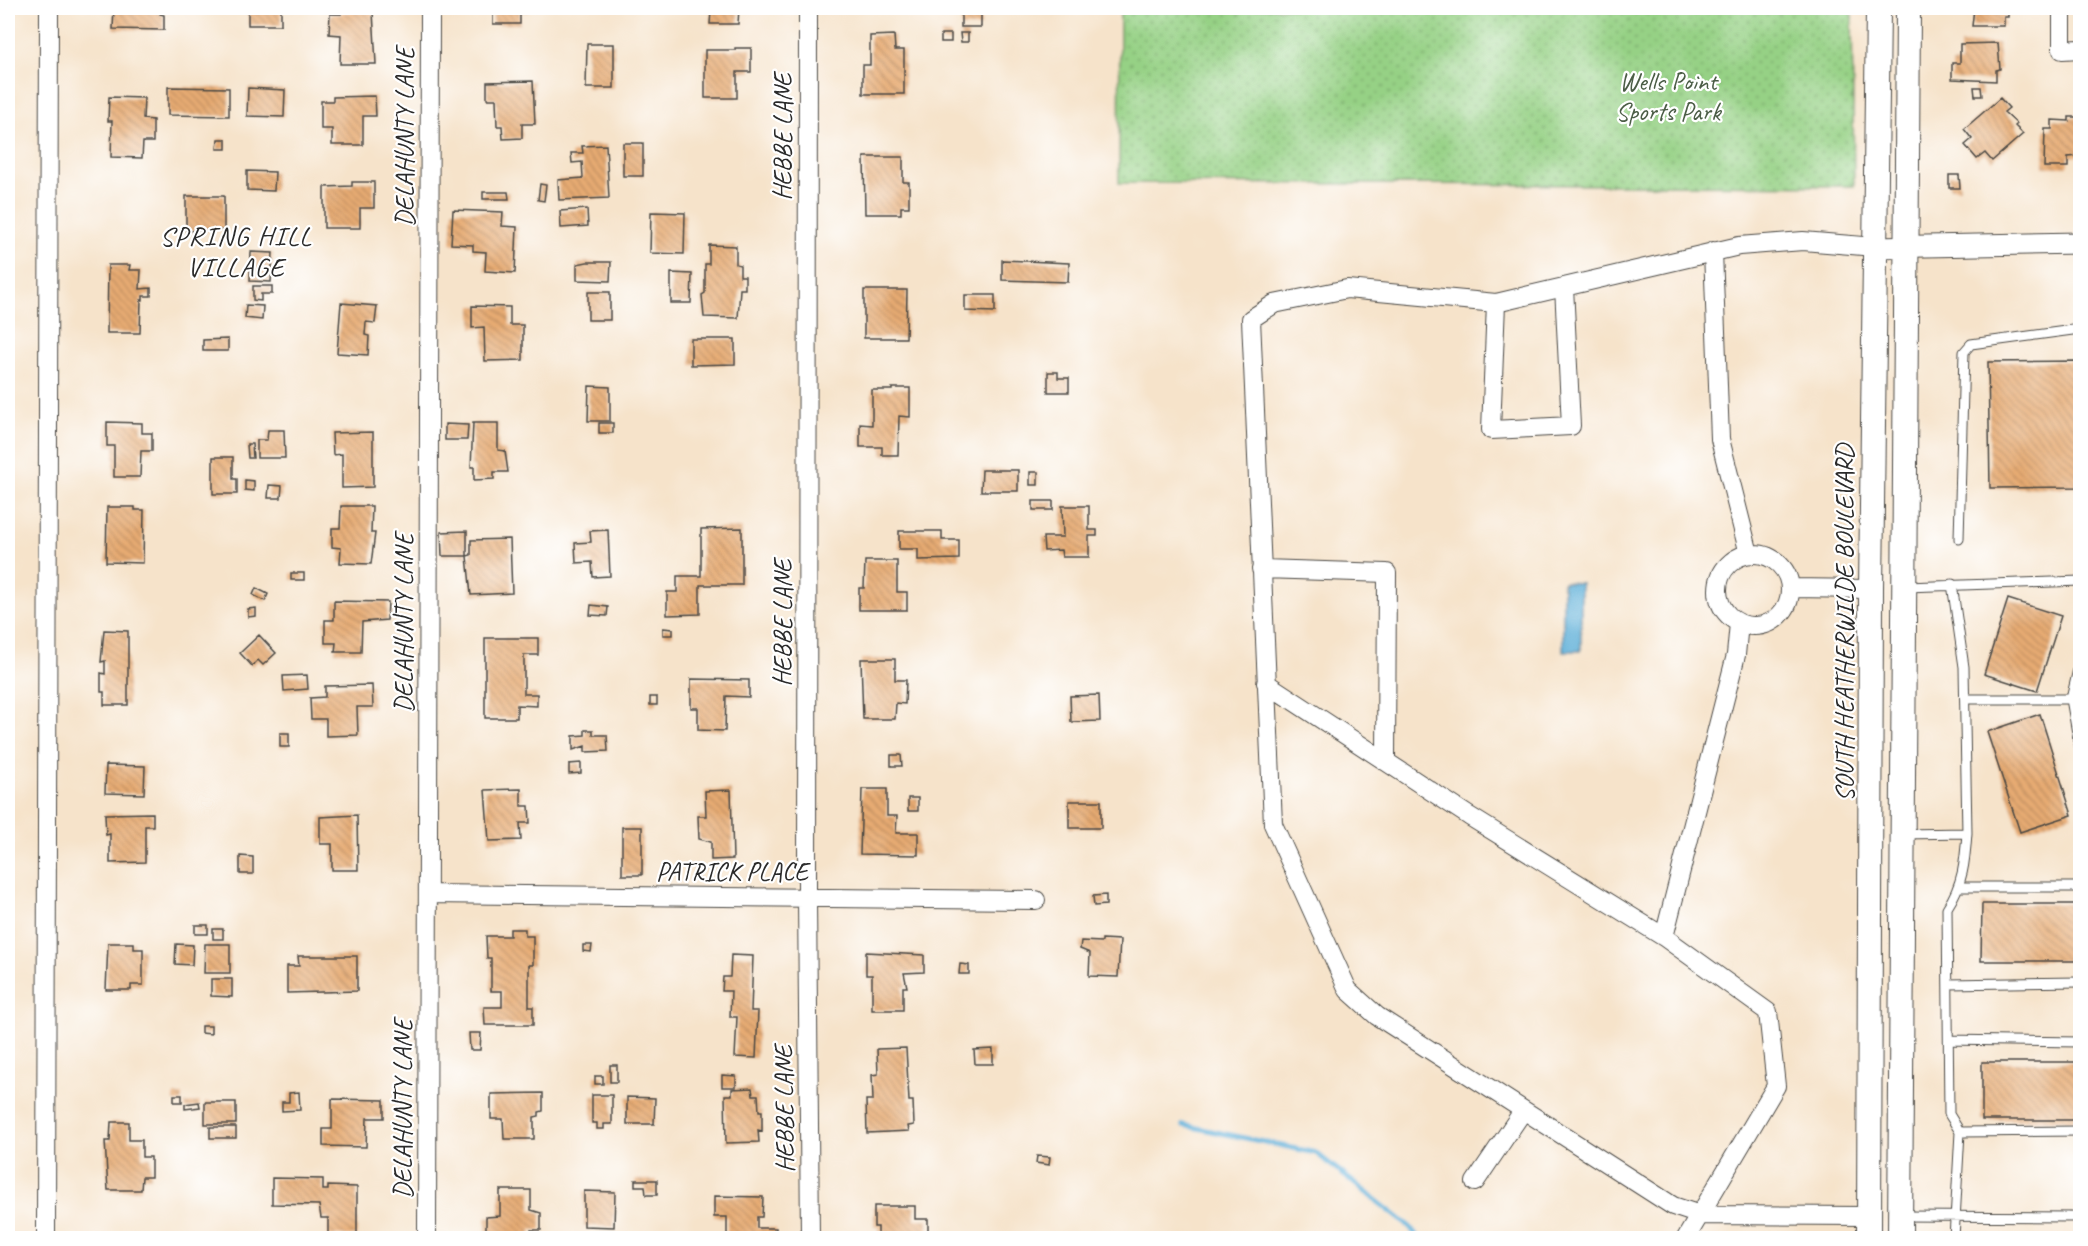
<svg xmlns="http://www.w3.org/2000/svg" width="2088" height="1246" font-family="Caveat,sans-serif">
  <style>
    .park { fill: url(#park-dots); stroke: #607e58; stroke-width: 1.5 }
    .water { fill: #5baed7; stroke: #436c81; stroke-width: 1.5 }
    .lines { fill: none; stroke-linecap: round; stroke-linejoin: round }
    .stream { stroke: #5baed7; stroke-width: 5 }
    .building { fill: url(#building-back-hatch) }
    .service-casing { stroke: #494743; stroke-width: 11 }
    .minor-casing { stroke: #494743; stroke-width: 20 }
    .tertiary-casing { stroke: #494743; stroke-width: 23 }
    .secondary-casing { stroke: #494743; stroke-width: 26 }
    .service { stroke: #fff; stroke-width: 9 }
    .minor { stroke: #fff; stroke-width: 18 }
    .tertiary { stroke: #fff; stroke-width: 21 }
    .secondary { stroke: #fff; stroke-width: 24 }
    .labels { text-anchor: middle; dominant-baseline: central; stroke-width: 4.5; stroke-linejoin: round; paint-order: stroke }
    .park-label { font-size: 26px; fill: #4b5d46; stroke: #fff }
    .street-label { font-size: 26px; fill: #2b2b2b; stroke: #fff }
    .neighbourhood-label { font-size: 27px; letter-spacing: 1.5px; fill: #2b2b2b; stroke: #fff }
  </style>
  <defs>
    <pattern id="park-dots" width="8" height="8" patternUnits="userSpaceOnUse" patternTransform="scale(1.5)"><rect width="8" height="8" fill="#96d185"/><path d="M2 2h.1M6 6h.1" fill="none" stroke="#7baa6d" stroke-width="1.8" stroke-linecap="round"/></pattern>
    <pattern id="building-back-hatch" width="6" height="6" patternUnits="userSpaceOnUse" patternTransform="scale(1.5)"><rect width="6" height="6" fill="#e7ab72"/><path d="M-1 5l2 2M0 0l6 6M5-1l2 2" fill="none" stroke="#bb8b5e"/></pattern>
  </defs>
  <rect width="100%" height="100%" fill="#fff"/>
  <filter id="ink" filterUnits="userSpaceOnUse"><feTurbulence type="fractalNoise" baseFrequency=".0167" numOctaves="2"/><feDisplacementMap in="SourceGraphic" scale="12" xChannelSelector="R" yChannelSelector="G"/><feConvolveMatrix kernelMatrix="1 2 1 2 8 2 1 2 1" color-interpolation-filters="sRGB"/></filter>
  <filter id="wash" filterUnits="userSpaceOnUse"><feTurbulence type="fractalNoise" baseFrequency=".008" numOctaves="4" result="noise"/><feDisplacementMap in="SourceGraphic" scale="24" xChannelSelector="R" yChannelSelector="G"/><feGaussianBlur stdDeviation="1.35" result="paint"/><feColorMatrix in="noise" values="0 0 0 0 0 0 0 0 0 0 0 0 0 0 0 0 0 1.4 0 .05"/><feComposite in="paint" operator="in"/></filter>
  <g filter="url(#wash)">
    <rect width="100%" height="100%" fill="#f6e3ca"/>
    <path class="park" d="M1120 8H1852L1854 186 1119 183Z"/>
    <path class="water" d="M1563 582 1581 583V651H1563Z"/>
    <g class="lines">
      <path class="stream" d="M1183 1125 1316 1153 1410 1227 1418 1238"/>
    </g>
    <g id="blocks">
      <path class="building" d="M114 8H160V14L164 15V30L113 29Z
        M248 8H281V25H248Z
        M493 8H529V12L520 11V24H493Z
        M699 8H739L738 24H710L711 11 699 10Z
        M1974 8H2008V17H2004V26H1972Z
        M341 12H373L376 64H340L341 35 329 34 330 14H341Z
        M961 12 981 13V27H961Z
        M960 33H968V42H961Z
        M941 34H951V42H941Z
        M894 35 895 50H904V94H863V65H870V36Z
        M1998 43 2000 69 1996 70V81L1952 79V63H1960V44Z
        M587 44H614V88H586Z
        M735 48H751V72H737V98H705V50H735Z
        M533 81 535 124H522V138L503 139 502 126H497L496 99H487V82Z
        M168 87 229 88V116L168 115Z
        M1974 87H1981L1982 96H1975Z
        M248 88 285 90 284 117 247 116Z
        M375 96 376 116H363V145H332V129H321V101H333V97Z
        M109 97 144 98 143 119 153 120V142H143L142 158 111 157 112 121H108Z
        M2000 98 2009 108 2004 112 2017 124 2015 126 2023 134 1992 161 1985 153 1977 159 1965 145 1972 139 1964 129Z
        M2069 117H2080V156L2068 157V167H2044L2045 129H2052V120L2069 121Z
        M218 139H226V149H217Z
        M623 143H643V176H623Z
        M606 145 609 198 559 200 558 180 583 178 582 162 572 163 571 153H583L582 146Z
        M864 157H903V182H909V207H901V214H865Z
        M247 171 275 172 274 191 247 190Z
        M1949 175H1959L1960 188H1949Z
        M352 182H374V208H360V228H324V187L352 186Z
        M540 184 546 185 544 201 538 200Z
        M483 192H508L509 199H483Z
        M186 196H224V230L186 231Z
        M587 209 588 226 561 228 560 211Z
        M453 210 503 212 502 226 517 227 515 273 485 271 486 252 473 251V245L451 244Z
        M651 212 685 213 684 254 650 253Z
        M709 245 736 246V264L740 265V276H745V289H740L738 318 704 317 702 295 705 293V264H709Z
        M251 252 273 253 271 282 250 281Z
        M1002 260 1069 263 1068 282 1002 280Z
        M587 262H611L610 281 577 280V264Z
        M108 265H130L129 270H141L140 289 151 288V296H143V300H141L140 333H107Z
        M671 273 692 274 691 303H671Z
        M253 286H272V294H261V301L253 300Z
        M864 290H907L906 338H864Z
        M588 292H610V320H588Z
        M965 295H995V312L965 311Z
        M341 303 377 306 375 323 366 322 365 335 369 336 368 355 337 353Z
        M246 305 263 306 262 320 245 318Z
        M472 306 510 307V325H523V360L485 361 484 327 472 328Z
        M228 339V351H203V340Z
        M691 339H735V364L691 365Z
        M2080 361V487L1990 488 1988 362Z
        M1048 372H1058V378H1069V392H1048Z
        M589 386 610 387V421H588Z
        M892 388H910V417L899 416 898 455H882V447H860V424L872 425V390H892Z
        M107 422 142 423V433H152V451H141L140 477H114V446H107Z
        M473 423H498V450L505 451 508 472H494V479L474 480V467H471Z
        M599 423H613V433H599Z
        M445 424 468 425 467 440H445Z
        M268 430H284L285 458H257V440H267Z
        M373 432V487L342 488V454L333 455 332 433Z
        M247 444H252L253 458H248Z
        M213 457H233V479H237V494H213Z
        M982 470H1018V491H981Z
        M1030 472H1038V485H1030Z
        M245 480 254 481V491L245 490Z
        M269 485 282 486 281 498H268Z
        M1033 501H1053V510H1033Z
        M341 506H372L371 533H375L371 564 340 563 341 548 332 547V528H340Z
        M1062 506H1089V530H1097V536H1089V557H1062L1061 550 1044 551 1043 537H1063Z
        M107 507H135V510H144L143 563 106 562Z
        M742 528V585H700V614L667 615V592H677V576H701V529Z
        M608 530 610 576 593 577 592 562 576 563 575 543 591 542 590 531Z
        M467 531V556H442L441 532Z
        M899 531H942V540H959V559L918 560V549H899Z
        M510 539 512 593 471 595 467 556 471 555V540Z
        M865 561H897V592H907V610H859V588H864Z
        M291 573H304V580H291Z
        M256 588 268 594 265 601 253 595Z
        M2008 599 2061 616 2037 691 1984 674Z
        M334 601 388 602 387 620 362 622 361 652H335L336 643H325V620H334Z
        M591 605 608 607 607 616 590 615Z
        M256 608V616L248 617V609Z
        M663 628 673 629V635H663Z
        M104 630 128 631V705H104V692H101V673L105 674V661L101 662Z
        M259 635 276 653 263 665 258 660 252 666 240 653Z
        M485 638H538V655H524V694H537V706L517 705V718H485Z
        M861 659H895V680H906L905 704 896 703 895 719H863Z
        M307 675 308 689 284 691 283 676Z
        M691 679 749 680V697L726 696 725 731 698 730V708H691Z
        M372 685 373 707H357L358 735 326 736V719H311L310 698 325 697V686Z
        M1099 695 1100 721 1071 722 1070 696Z
        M650 697H657V705H650Z
        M2040 714 2072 815 2020 832 1987 732Z
        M585 730H593V735H607L608 751 585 752V746L573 750V736L585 735Z
        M280 733H289V747H280Z
        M891 755H901L902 766H891Z
        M581 763V773L569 774V764Z
        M106 765 145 766 144 794 105 793Z
        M521 789V806H529L530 823H520L521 840 489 841 485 790Z
        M862 789H887V816H897L896 833H918V855L860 854Z
        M731 790 733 859 711 860V842L699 839 698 816H706L705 791Z
        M908 798H918V811H908Z
        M1069 801H1101V828H1069Z
        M153 813V826H145V862L110 863V834L106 835 105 814Z
        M357 815 358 870H332V844H320V817Z
        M622 827H642V875H622Z
        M240 856 253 857V874H240Z
        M1106 895V905L1094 906 1093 896Z
        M1982 904H2080V961H1981Z
        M195 925H208V934H195Z
        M213 929H223V939H213Z
        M510 929H525V936H533V965H529V1007H533V1025H485L484 1007H502V991H491V958H487L486 936H510Z
        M1102 939 1120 940 1118 977 1089 976 1090 953 1080 949 1081 941 1102 942Z
        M108 943H134V949H143V985H131V990H106Z
        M176 944 193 945 192 965 175 964Z
        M205 944H230V973H204Z
        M583 945H592L591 952 583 951Z
        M866 952 924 955V972L904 973 907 987H903V1010H872V975H866Z
        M731 955 753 956 751 1011H758L756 1058 735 1057 737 1017H730L731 991H722L723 977H730Z
        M298 956H357V991L287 993V966H299Z
        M960 964 969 965V974H959Z
        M211 979H232V997L211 996Z
        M201 1026H211V1034L201 1033Z
        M469 1033H481L480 1050H470Z
        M906 1048 909 1101H913L914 1125 908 1126 909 1131 867 1133 866 1100H873L872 1075 878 1074 877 1049Z
        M993 1049V1064H975L974 1050Z
        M1982 1062H2080V1120H1982Z
        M610 1065H617V1082H610Z
        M722 1075 736 1076V1087H722Z
        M595 1076H603V1084H595Z
        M752 1088 753 1095H758L759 1111H762V1131L758 1130 759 1142 726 1143 725 1095H732V1089Z
        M299 1092 300 1110 282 1111V1102H289V1093Z
        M543 1093V1111L539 1112V1116L534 1117V1139H504L503 1119H491V1094Z
        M174 1095H182V1102H174Z
        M592 1095H612V1124H604V1129H597V1123H592Z
        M627 1097 655 1098 654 1124H627Z
        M332 1099 384 1100V1118H367L366 1147 323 1146V1129H332Z
        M199 1102 200 1107 185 1109V1104Z
        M205 1102H236V1124H205Z
        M111 1122H129V1140H142V1157H151V1177H142L141 1190H108L105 1141H110Z
        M210 1127H236V1138H210Z
        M1037 1156 1050 1157 1049 1165 1036 1163Z
        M272 1178 323 1179V1190H328V1186L357 1187V1236H328V1218H321L319 1205 272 1204Z
        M635 1180H657V1195H646L645 1186H635Z
        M500 1190H531V1210L541 1213V1230H531V1238H486V1217L500 1216Z
        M584 1191 615 1192 614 1227 584 1226Z
        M714 1196 763 1197 762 1217H757V1228H776V1238H727V1217H714Z
        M874 1206H915V1219H928V1238H878V1227H874Z"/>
    </g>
  </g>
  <g filter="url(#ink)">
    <use href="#blocks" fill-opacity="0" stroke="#494743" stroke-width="1.5"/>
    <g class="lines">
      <g class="service-casing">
        <path id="service" d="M1959 539 1964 352 1971 344 2080 329
          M1906 587 2080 581
          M2080 661 2071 699 2080 750
          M1965 699H2080
          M1903 834 1967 833 1964 667 1952 584
          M1959 887H2080
          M1949 984 2080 982
          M1949 1040 2080 1042
          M1960 1132 1949 1114 1947 908C1963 884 1965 862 1967 833
          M1900 1216 2080 1217
          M1954 1238 1960 1132 2080 1131"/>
      </g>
      <g class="minor-casing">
        <path id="minor" d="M808 8 807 897 810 1238
          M2062 8V50L2080 49
          M1713 251 1720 439 1749 554
          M1496 303 1491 430 1571 426 1564 287
          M1718 590a36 36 0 1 1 72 0a36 36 0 1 1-72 0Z
          M1261 569 1387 573 1386 761
          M1790 588 1871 589
          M1266 683 1469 816 1664 937 1768 1012 1776 1086 1686 1238
          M428 894 1036 900
          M1664 937 1736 655 1739 623
          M1475 1182 1523 1111
          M1869 1216 1700 1215 1673 1206 1377 1016 1348 990 1273 824 1251 319 1274 304 1347 289 1496 303 1739 246 1803 241 1875 247
          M46 1238 49 8
          M427 1238 430 8"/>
      </g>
      <g class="tertiary-casing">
        <path id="tertiary" d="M1875 247 2080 243"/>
      </g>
      <g class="secondary-casing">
        <path id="secondary" d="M1869 1238 1871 589 1878 8
          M1900 1238 1908 8"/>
      </g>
      <use href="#service" class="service"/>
      <use href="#minor" class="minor"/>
      <use href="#tertiary" class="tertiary"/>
      <use href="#secondary" class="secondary"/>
    </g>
  </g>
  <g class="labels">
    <g class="park-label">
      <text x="1668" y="81">Wells Point<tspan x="1668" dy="30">Sports Park</tspan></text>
    </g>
    <g class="street-label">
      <text transform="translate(404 137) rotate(-90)">DELAHUNTY LANE</text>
      <text transform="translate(782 137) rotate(-90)">HEBBE LANE</text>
      <text transform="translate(403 623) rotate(-90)">DELAHUNTY LANE</text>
      <text transform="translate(782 623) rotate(-90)">HEBBE LANE</text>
      <text transform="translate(1844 623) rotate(-90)">SOUTH HEATHERWILDE BOULEVARD</text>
      <text x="732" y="871">PATRICK PLACE</text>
      <text transform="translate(402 1109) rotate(-90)">DELAHUNTY LANE</text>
      <text transform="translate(784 1109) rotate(-91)">HEBBE LANE</text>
    </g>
    <g class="neighbourhood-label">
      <text x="236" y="236">SPRING HILL<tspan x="236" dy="31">VILLAGE</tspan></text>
    </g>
  </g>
  <rect width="2088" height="1246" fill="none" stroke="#fff" stroke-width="30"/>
</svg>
